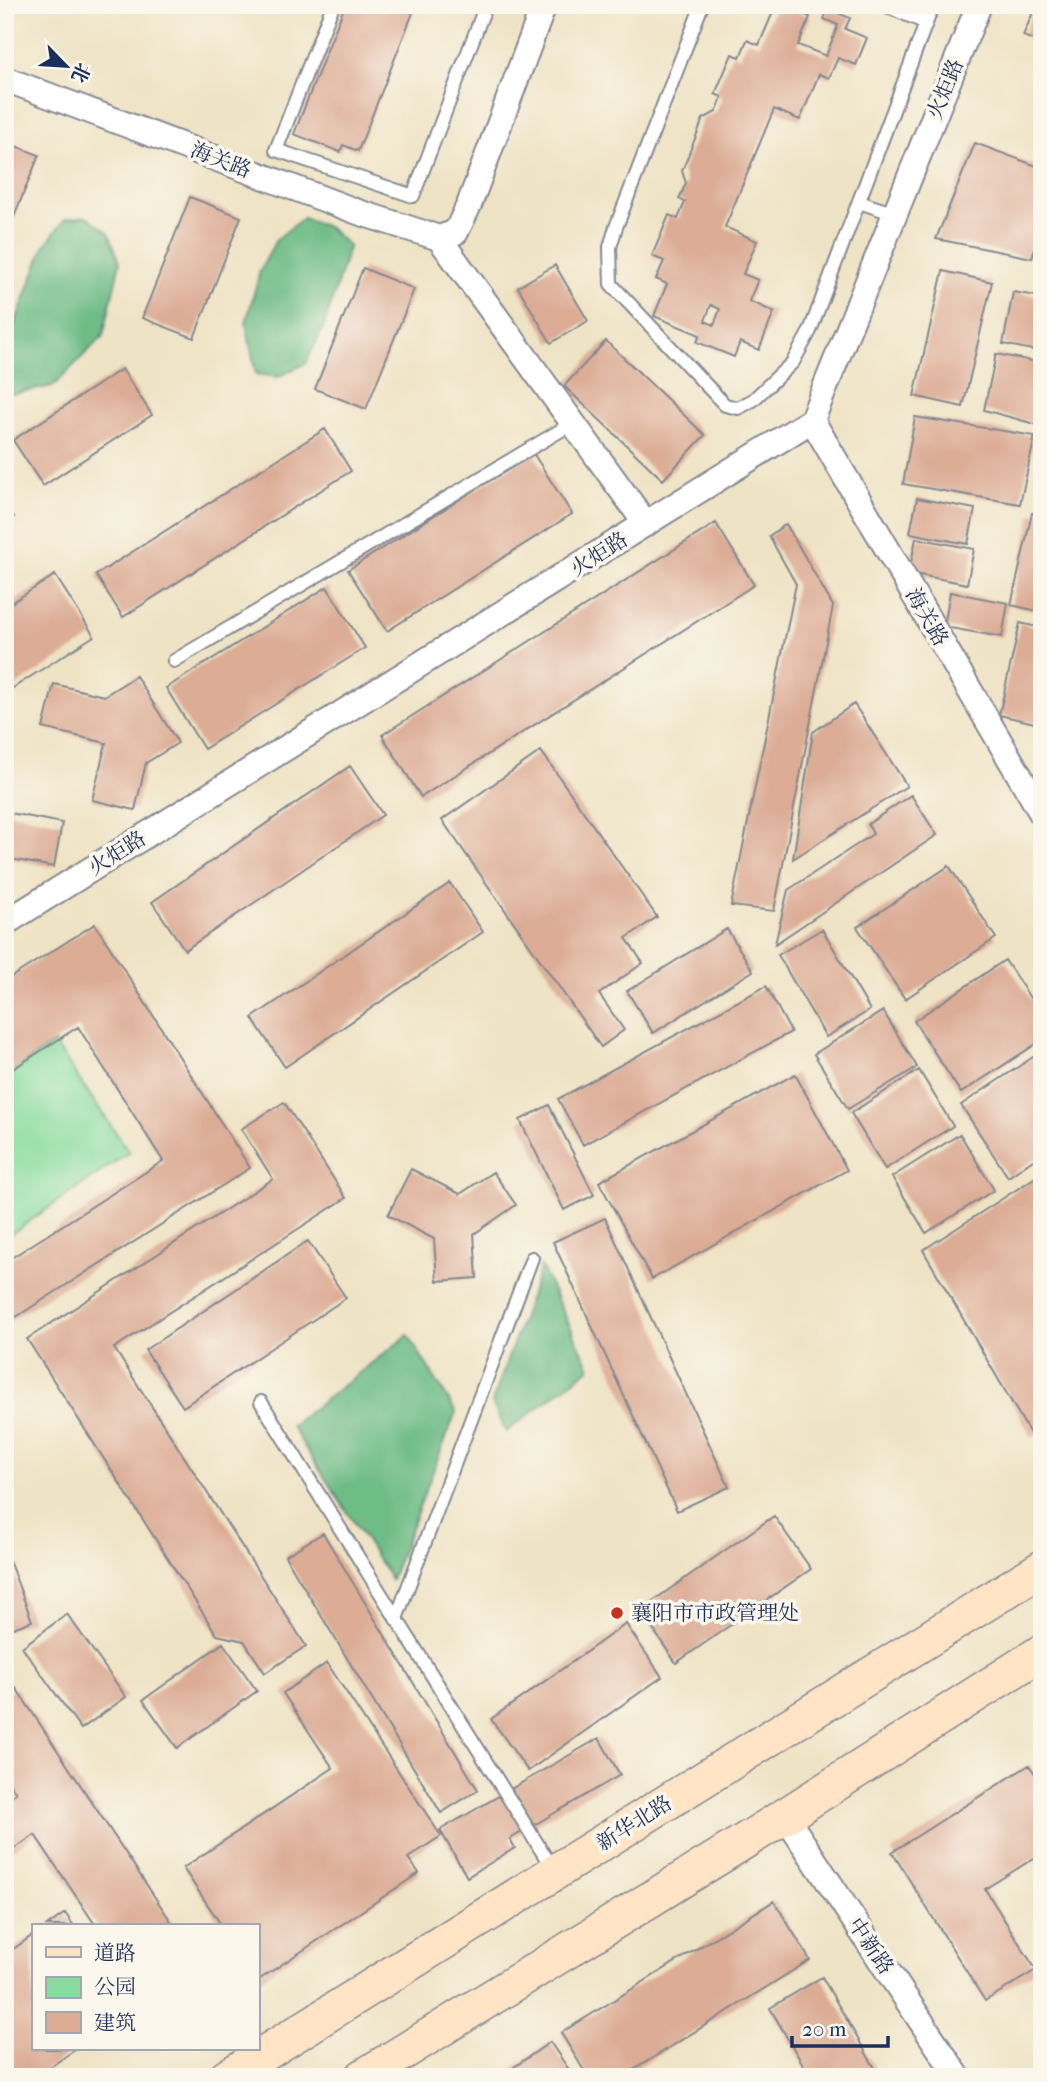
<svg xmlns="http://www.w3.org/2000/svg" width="1047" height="2082" font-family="'IM FELL French Canon','Noto Serif SC',serif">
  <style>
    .green { fill: #88dc9f; stroke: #52867e; stroke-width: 2 }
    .forest { fill: #6ebc86; stroke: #447672; stroke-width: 2 }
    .building { fill: #dcac94; fill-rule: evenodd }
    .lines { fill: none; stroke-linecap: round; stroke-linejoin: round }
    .service-casing { stroke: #858992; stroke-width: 16 }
    .minor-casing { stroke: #858992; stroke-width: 28 }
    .secondary-casing { stroke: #858992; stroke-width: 38 }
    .service { stroke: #fff; stroke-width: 12 }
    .minor { stroke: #fff; stroke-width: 24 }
    .secondary { stroke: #ffe4c6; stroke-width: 35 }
    .poi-dot { fill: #c8321e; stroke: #fbf7ec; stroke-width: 2.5 }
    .labels { text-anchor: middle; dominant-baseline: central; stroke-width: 7; stroke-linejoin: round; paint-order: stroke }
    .street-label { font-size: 21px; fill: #1b2f5e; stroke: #fbf7ec }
    .poi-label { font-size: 21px; fill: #1b2f5e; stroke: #fbf7ec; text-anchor: start }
  </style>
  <rect width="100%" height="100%" fill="#fbf7ec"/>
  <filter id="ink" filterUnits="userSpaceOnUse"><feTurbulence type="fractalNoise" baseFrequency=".0143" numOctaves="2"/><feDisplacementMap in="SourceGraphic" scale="14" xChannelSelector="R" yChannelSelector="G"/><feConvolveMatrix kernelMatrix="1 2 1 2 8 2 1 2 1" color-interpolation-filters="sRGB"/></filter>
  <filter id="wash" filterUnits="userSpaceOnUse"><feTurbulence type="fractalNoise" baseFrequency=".00686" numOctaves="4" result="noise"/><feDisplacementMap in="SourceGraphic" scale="28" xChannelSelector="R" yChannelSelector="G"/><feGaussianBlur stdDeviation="1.57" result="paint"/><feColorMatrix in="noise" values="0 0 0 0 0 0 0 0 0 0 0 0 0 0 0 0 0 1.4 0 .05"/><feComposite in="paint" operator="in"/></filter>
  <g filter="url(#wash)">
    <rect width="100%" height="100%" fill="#efe3c5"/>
    <path class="green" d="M54 1043 129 1152 5 1238V1077Z"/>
    <path class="forest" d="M87 216 109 233 120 262 103 336 53 386 11 394 5 383V350L44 247 65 219Z
      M303 218 328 227 349 246 324 326 306 363 278 377 256 374 246 323 260 271 276 240Z
      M541 1266 590 1368 506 1432 492 1403Z
      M408 1335 456 1412 391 1579 291 1426Z"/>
    <g id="blocks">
      <path class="building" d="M345 5H416L358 151 343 145 340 152 294 134Z
        M776 5H781L810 17 798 45 826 56 838 25 824 19 828 9 850 18 845 29 867 38 856 65 838 58 829 78 819 74 800 120 774 109 725 227 757 241 743 274 758 280 749 301 774 312 759 350 740 342 734 357 697 342 700 335 654 316 667 284 656 279 664 261 652 256 669 215 678 219 685 202 679 199 686 183 682 171 703 119 716 112 722 97 715 94 732 54 740 57 747 40 759 45ZM711 305 720 309 714 325 705 321Z
        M1036 5H1042V43L1023 36Z
        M5 142 39 155 5 239Z
        M975 143 1042 168V225L1032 258 936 239Z
        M190 197 241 217 194 338 142 318Z
        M555 265 588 321 551 343 518 287Z
        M363 268 414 289 366 409 315 389Z
        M943 271 992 282 963 407 914 396Z
        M1013 292 1042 297V352L1003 344Z
        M606 341 705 435 663 480 564 386Z
        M996 354 1042 363V426L984 410Z
        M122 369 152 415 43 486 13 440Z
        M915 417 1035 436 1020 504 903 484Z
        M325 429 351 471 123 617 96 575Z
        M533 453 572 514 387 631 348 570Z
        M917 498 975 509 968 544 910 533Z
        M5 504 14 517 5 522Z
        M1032 513 1042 515V612L1011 605Z
        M716 523 754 585 421 797 382 735Z
        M786 524 833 606 774 911 731 906 796 584 769 536Z
        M916 538 974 549 967 584 909 573Z
        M55 575 94 636 5 693V607Z
        M327 587 365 648 204 749 166 688Z
        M950 592 1008 603 1002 637 944 627Z
        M1020 623 1042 628V711L1039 724 999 715Z
        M136 676 178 743 146 763 135 810 92 800 106 743 43 728 54 684 104 696Z
        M854 704 907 786 793 859 813 732Z
        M541 751 657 917 626 938 643 963 599 994 624 1030 601 1047 442 820Z
        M5 752 11 753 7 774H5Z
        M350 766 383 815 185 950 152 902Z
        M911 795 937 835 775 944 788 890 873 834 868 824Z
        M5 812 62 823 54 867 5 858Z
        M949 866 996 938 905 999 857 927Z
        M450 883 483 932 285 1067 252 1018Z
        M95 924 250 1168 5 1324V1262L163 1161 78 1027 5 1074V981Z
        M727 929 753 971 653 1033 627 991Z
        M822 929 870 1010 826 1037 778 955Z
        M1005 960 1042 1016V1040L961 1093 914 1021Z
        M766 986 791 1032 583 1145 558 1099Z
        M883 1011 917 1067 848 1109 814 1054Z
        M1042 1051V1154L1008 1177 961 1105Z
        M919 1070 953 1126 885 1169 851 1113Z
        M795 1074 847 1170 652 1279 599 1182Z
        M284 1102 346 1198 114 1348 306 1646 265 1673 244 1641 217 1635 27 1339 273 1179 241 1129Z
        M549 1105 594 1195 564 1210 520 1120Z
        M960 1134 994 1190 926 1233 892 1177Z
        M411 1169 460 1194 493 1172 516 1205 474 1234 477 1278 437 1281 434 1239 388 1215Z
        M1042 1173V1430L1032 1437 923 1250Z
        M605 1218 729 1487 677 1511 553 1242Z
        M308 1241 346 1298 183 1407 145 1350Z
        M774 1516 811 1569 676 1663 640 1610Z
        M323 1533 478 1790 441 1813 285 1556Z
        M5 1550 32 1621 5 1631Z
        M67 1614 126 1697 81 1729 22 1647Z
        M626 1624 662 1677 528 1771 491 1719Z
        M223 1643 257 1691 177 1748 143 1700Z
        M327 1663 441 1836 408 1858 419 1873 257 1981V1926H222L183 1868 333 1768 283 1693Z
        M16 1688 174 1926H96L35 1835 5 1855V1800L16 1793 5 1777V1695Z
        M599 1738 620 1775 510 1839 515 1848 467 1877 440 1830Z
        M1029 1765 1042 1784V1853L985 1889 1036 1970 985 2001 892 1852Z
        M774 1901 810 1960 622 2077H588L561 2033Z
        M65 1913 74 1926H47Z
        M33 1935V2049H76L36 2077H5V1955Z
        M822 1977 880 2077H810L770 2008Z
        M550 2042 574 2077H500Z"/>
    </g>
  </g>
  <g filter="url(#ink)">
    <use href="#blocks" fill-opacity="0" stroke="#858992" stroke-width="2"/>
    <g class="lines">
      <g class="service-casing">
        <path id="service" d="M333 5 276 150 413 196 486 5
          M702 5 616 227 610 247 611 284 725 405 738 408 753 400 793 362 810 331 926 23 884 5
          M926 23 933 5
          M859 202 895 214
          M174 661 573 423
          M261 1402 553 1869
          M396 1619 532 1258"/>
      </g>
      <g class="minor-casing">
        <path id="minor" d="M5 79 358 212 439 238 646 524
          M439 238 456 232 469 205 544 5
          M812 420 1042 814
          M5 923 812 420 979 5
          M785 1816 958 2077"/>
      </g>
      <g class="secondary-casing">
        <path id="secondary" d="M227 2077 1042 1568
          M363 2077 785 1816 1042 1652"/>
      </g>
      <use href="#service" class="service"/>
      <use href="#minor" class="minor"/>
      <use href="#secondary" class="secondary"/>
    </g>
  </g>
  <circle class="poi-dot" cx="617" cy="1613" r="7"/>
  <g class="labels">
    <g class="street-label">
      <text transform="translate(945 89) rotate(-68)">火炬路</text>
      <text transform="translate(221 160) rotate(21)">海关路</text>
      <text transform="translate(599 554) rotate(-32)">火炬路</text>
      <text transform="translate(927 617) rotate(60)">海关路</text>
      <text transform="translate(117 853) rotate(-32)">火炬路</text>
      <text transform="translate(634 1823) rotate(-32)">新华北路</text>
      <text transform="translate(871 1946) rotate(56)">中新路</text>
    </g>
    <g class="poi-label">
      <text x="631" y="1613">襄阳市市政管理处</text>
    </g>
  </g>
  <rect width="1047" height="2082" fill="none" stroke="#fbf7ec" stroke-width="28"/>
  <rect x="32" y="1924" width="228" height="126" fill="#fbf7ec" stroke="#a1a7b3" stroke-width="2"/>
  <rect x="46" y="1947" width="35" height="10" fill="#ffe4c6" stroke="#a1a7b3" stroke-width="2"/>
  <text x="94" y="1960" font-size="21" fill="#1b2f5e">道路</text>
  <rect x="46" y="1977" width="35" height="21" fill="#88dc9f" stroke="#a1a7b3" stroke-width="2"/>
  <text x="94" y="1994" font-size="21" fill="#1b2f5e">公园</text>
  <rect x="46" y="2012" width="35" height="21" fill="#dcac94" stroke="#a1a7b3" stroke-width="2"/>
  <text x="94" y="2030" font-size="21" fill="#1b2f5e">建筑</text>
  <g transform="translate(66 66) rotate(115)" stroke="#fbf7ec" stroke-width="5" paint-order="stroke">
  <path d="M0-5L12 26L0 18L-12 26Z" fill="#1b2f5e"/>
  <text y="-10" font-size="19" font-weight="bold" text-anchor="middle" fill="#1b2f5e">北</text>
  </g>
  <path d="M792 2036v10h96v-10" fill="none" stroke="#1b2f5e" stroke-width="3.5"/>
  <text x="802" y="2036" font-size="21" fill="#1b2f5e" stroke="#fbf7ec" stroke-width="5" paint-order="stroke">20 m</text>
</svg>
